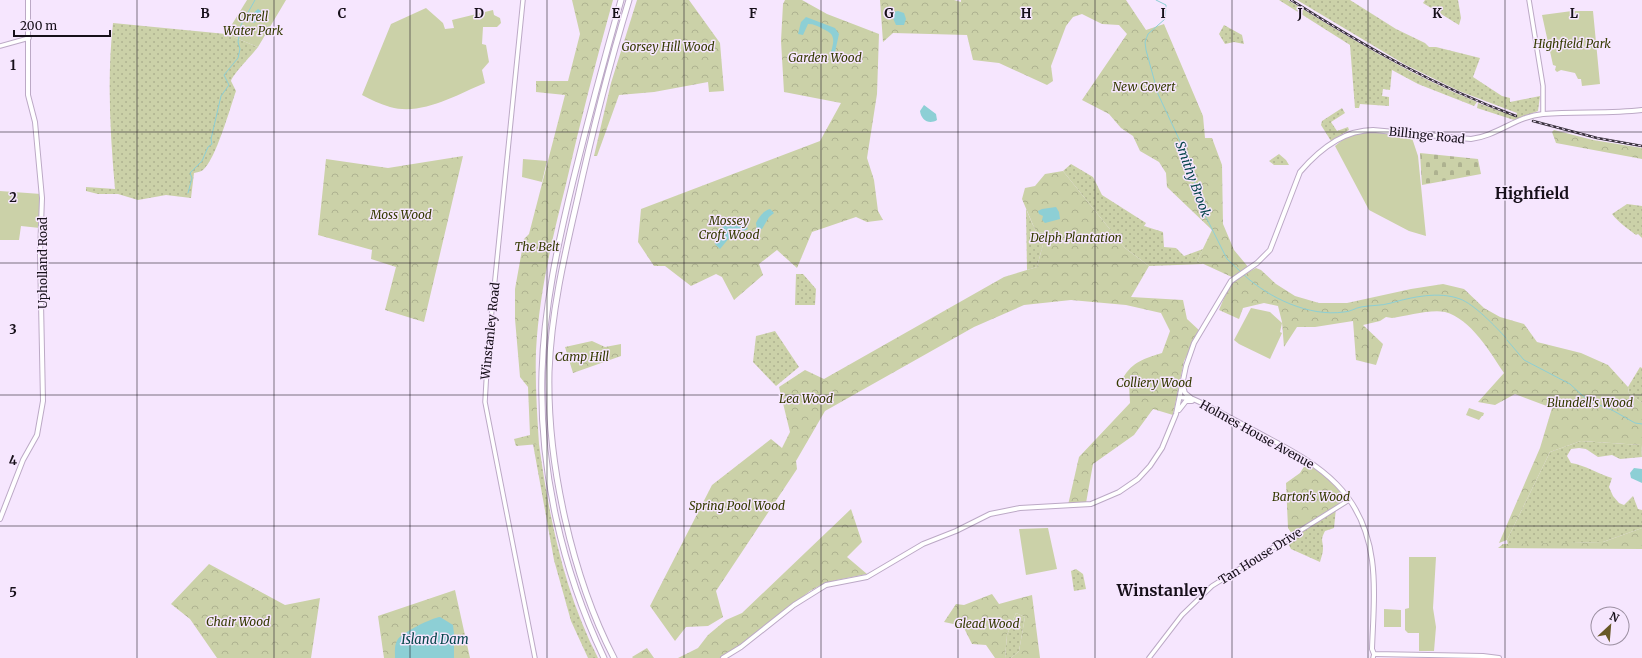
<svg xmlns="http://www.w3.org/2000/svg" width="1642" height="658" font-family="Merriweather,serif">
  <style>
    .grass { fill: url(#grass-dots) }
    .forest { fill: url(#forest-crowns) }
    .cemetery { fill: url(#cemetery-stones) }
    .green { fill: #cbd1a8 }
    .water { fill: #8dcfd5 }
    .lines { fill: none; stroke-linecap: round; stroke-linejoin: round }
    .stream { stroke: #8dcfd5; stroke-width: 1 }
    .minor-casing { stroke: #bca9c6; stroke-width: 5.5 }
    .major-casing { stroke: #bca9c6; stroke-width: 6 }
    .highway-casing { stroke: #bca9c6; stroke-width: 7 }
    .minor { stroke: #fff; stroke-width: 3.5 }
    .major { stroke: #fff; stroke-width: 4 }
    .highway { stroke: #fff; stroke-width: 5 }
    .rail-casing { stroke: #3a323e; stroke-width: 2.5 }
    .rail { stroke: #f6e6fe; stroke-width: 1; stroke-dasharray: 3; stroke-linecap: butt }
    .grid { fill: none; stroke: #160f19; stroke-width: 1; stroke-opacity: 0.55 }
    .labels { text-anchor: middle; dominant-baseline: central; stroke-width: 3; stroke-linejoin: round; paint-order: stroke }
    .park-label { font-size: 12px; font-style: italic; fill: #353a00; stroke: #f6e6fe }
    .street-label { font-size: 12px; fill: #160f19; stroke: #f6e6fe }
    .water-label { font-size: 13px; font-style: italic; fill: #05454a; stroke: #f6e6fe }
    .district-label { font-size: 16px; font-weight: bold; fill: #160f19; stroke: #f6e6fe }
    .grid-label { font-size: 13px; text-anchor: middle; font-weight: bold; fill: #160f19; stroke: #f6e6fe; stroke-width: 3; stroke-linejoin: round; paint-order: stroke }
  </style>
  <defs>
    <pattern id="grass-dots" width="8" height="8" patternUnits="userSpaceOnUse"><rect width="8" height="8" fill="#cbd1a8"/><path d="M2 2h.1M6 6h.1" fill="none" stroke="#aeb290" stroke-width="1.8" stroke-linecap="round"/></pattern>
    <pattern id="forest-crowns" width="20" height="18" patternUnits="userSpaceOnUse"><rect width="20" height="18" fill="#cbd1a8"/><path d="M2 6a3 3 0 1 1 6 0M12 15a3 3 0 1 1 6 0" fill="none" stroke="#aeb290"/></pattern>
    <pattern id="cemetery-stones" width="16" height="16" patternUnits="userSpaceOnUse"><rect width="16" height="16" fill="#cbd1a8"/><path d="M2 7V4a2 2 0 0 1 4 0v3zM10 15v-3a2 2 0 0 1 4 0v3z" fill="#aeb290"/></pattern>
  </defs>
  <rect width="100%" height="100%" fill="#f6e6fe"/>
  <path class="grass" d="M1279 0H1288C1350 38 1410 75 1477 102L1474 106 1418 84 1392 70 1390 90 1383 89 1382 96 1389 97V106L1360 104 1359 108H1355L1350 45Z
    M1297 0H1350L1396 29 1425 43 1429 47H1436L1480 58 1473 77 1502 96 1510 98V102L1540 96 1538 111 1514 120 1477 108 1478 103 1516 117 1517 113 1459 91 1404 64Z
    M1425 0H1458L1461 18 1459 25 1423 3Z
    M113 23 226 34 258 47C252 55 233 74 231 81L236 91C230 108 216 159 203 170 200 172 197 172 194 173L191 198 166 195 138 200 118 194H98L86 191V187L115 189C110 133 107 78 113 23Z
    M1224 25 1242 35 1244 44 1234 42 1225 44 1219 34Z
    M1342 108 1345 113 1331 122 1337 131 1348 127 1349 130 1331 141 1321 125 1322 121Z
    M1279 154 1286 160 1289 165H1274L1269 161Z
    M1071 164 1093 177 1102 195 1146 223 1144 226 1163 232 1164 247 1176 248 1184 256 1203 249 1197 261 1204 264 1149 266 1125 248 1063 171Z
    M1627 204 1642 206V238L1638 234 1636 235C1627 228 1619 223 1612 214Z
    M1026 209 1036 232 1046 233 1037 267 1027 270Z
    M796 274H803L816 289 815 305H795Z
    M775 331 799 367 776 386 753 362 756 336Z
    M1640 367 1642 368V403L1629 393 1628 387Z
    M1581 441 1641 445 1642 457 1620 459 1612 455 1598 457 1586 449 1579 448 1571 449 1567 456 1571 463C1585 465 1598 474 1612 478L1609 487 1613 496 1619 503 1624 505 1633 496 1638 509 1642 510V528L1603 542 1508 545 1507 540 1550 452Z
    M533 444H539C549 517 564 592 598 658H588L571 621 554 560Z
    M1336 508 1334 528 1325 531C1320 541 1323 540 1323 549 1323 553 1321 558 1320 562L1291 549 1286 539Z
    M1076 569 1083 574 1086 589 1074 591 1071 571Z
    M1016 613 1025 617 1019 651 1011 658H1005L1007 635Z"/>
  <path class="forest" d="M572 0H613C596 61 580 122 566 184 552 239 539 294 536 351 535 382 537 413 539 444L516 446 514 439 530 435 528 387 520 377 515 319V289L524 239 529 234 565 95 536 92V81H568L580 34Z
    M637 0H689L720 43 724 91 709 92 708 82 654 92 619 95 597 156H594L611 83Z
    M785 0H802L827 14 879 34 877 94 867 158 874 180 878 211 883 220 867 222 856 217 812 232 797 268 777 250 759 264 763 275 734 300 722 277 716 274 691 286 665 266H654L638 242 641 209 820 141 841 103 784 92 781 41 783 4Z
    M880 0H954L961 2V0H1126L1146 30 1164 24 1203 116 1205 138H1212L1222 165 1223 224 1234 250 1249 268 1234 278 1197 261 1212 230 1167 187 1166 173 1159 162 1140 151 1133 136 1121 128 1109 114 1082 100 1127 34 1119 25 1102 24 1082 14 1073 17 1066 26 1051 66 1053 81 1047 85 999 63 973 60 967 35 893 33 883 42Z
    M1554 130 1593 140 1642 148V159L1556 143 1552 132Z
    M463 156 424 322 385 310 396 267 371 259 372 250 318 235 326 159 388 168Z
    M1063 171 1125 248 1149 266 1131 297 1183 300 1187 319 1200 331 1184 361 1173 415 1153 409 1134 435 1093 464 1086 503 1068 505 1079 457 1130 403 1129 384 1123 378C1133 361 1144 359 1162 353L1170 331 1161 313 1126 305 1071 300 1024 305 974 327 825 411 796 461 797 469 716 591 723 617 708 626 686 627 675 641 650 606 712 485 771 439 782 448 790 432 779 387 805 370 824 379 1004 277 1037 267 1046 233 1036 232 1022 199 1025 188 1035 186 1045 174Z
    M1256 268 1261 270 1276 284 1295 296 1319 303H1347L1411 289 1443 284 1464 289 1484 308 1500 317 1524 324 1537 342 1581 353 1608 365 1628 387 1629 393 1642 403V457L1641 445 1581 441 1550 452 1507 540 1499 543 1540 448 1552 408 1515 394 1495 405 1478 402 1504 373C1490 352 1471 319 1445 312 1431 309 1406 316 1392 318L1386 317 1380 321 1363 325 1383 344 1376 365 1356 360 1353 321 1315 327H1297L1284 347 1282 322 1278 306 1264 303 1243 308 1239 319 1219 310 1231 281Z
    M592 341 605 347 621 344V356L573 373 565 347Z
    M1307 462 1332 480 1349 503 1294 537 1288 528 1286 483 1300 473Z
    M851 509 862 542 847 557 867 574 837 580 821 585 810 591 734 651 720 658H678L698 648 708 635 726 620 742 613Z
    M1642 528V549L1498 548 1503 544 1603 542Z
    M209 564 285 605 320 598 311 658H217L190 619 171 604Z
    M455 590 470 658H384L378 616Z
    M992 594 999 604 1032 595 1040 658H1011L1019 651 1025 617 1016 613 1007 635 1005 658H995L986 645 972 644 963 626 944 622 956 604 964 605Z
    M647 648 654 658H633L632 657Z"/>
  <path class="cemetery" d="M1420 153 1478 159 1481 174 1422 185Z"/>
  <path class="green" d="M247 0H286L258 47 226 34Z
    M426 8 443 23 445 29 454 28 452 20 493 10 494 15 500 18 501 23 497 27H483L482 44 486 45 489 62 482 70 485 83C456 95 422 116 390 107 380 104 371 100 362 95L391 24Z
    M1572 11H1593L1600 84 1582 86 1581 79H1578L1575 73 1561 70 1557 72 1555 70 1556 66 1553 65 1542 15Z
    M1364 132 1411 135 1418 156 1426 236 1409 231 1369 210 1335 146 1346 137Z
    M523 159 547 161 542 182 522 177Z
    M0 191 41 194 40 228 21 226 19 240H0Z
    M1251 308 1270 312 1282 323 1280 332 1282 333 1270 359 1239 344 1234 340Z
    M1469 408 1484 413 1483 416H1482L1479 420 1466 415Z
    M1048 528 1057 569 1026 575 1019 529Z
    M1409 557H1436L1433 608 1436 627 1434 651H1419V633H1408L1405 630V609L1409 608Z
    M1384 609 1401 610V627H1384Z"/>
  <path class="water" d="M258 9 261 11V16L254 23 250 21 249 17Z
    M898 11 904 13 906 19 904 25H896L892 16 893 12Z
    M806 17 835 28 839 34 835 52H831C834 41 836 34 823 29 818 26 814 24 808 24L803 35 798 34 801 22Z
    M924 105 936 114 937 120C929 125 921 120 920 111Z
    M1056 207 1059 212 1060 219 1045 223 1042 220 1043 216 1039 214 1038 211 1042 209Z
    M770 209 774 213 769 217 762 229H757L756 223C759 217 763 211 770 209Z
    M737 219 745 223 748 229 730 237 720 249 715 244C719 232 723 220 737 219Z
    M1634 468 1642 469V483L1631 478 1630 473Z
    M440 617 453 625 454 634V658H395C395 651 394 645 398 639 404 632 431 618 440 617Z"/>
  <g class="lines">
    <path class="stream" d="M1156 0 1166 5 1165 19 1148 34 1145 42 1146 50 1158 94 1186 154 1204 213 1227 259 1240 271
      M188 193 192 178 190 173 202 161 208 147 212 144 211 139 221 96 229 85 224 75 238 58 240 49 238 42 241 25 255 0
      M1244 275C1269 298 1309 317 1344 312 1350 312 1355 308 1361 307 1371 305 1381 306 1391 303 1412 297 1439 291 1460 299 1474 304 1496 327 1506 338
      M1507 340 1524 360 1570 384 1583 396 1594 403 1612 410 1635 423 1642 424"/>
    <g class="minor-casing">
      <path id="minor" d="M523 0 488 349 485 402 535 658
        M1529 0 1543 86V114
        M0 46 29 38
        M1149 658 1182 615 1212 586 1349 500
        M1373 658 1374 654"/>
    </g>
    <g class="major-casing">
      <path id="major" d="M1183 386 1185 393 1191 398
        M1180 397 1193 399 1204 404C1225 415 1246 426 1266 437 1322 466 1363 493 1372 560 1376 589 1373 620 1372 649L1374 654 1483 656 1499 658
        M1179 410 1186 401H1192
        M0 519 23 460 37 435 43 401 40 253 42 198 35 122 28 95V0
        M723 658 741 647 794 605 826 585 867 577 923 544 956 531 990 514 1020 508 1091 504 1119 492 1138 479 1150 466 1162 448 1176 414 1186 366 1194 343 1231 281 1257 263 1270 250 1300 172C1318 151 1343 130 1373 130L1471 139C1497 136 1517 116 1543 114 1576 111 1609 114 1642 110"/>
    </g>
    <g class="highway-casing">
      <path id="highway" d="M604 658C562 570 539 469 542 372 544 307 558 243 573 181 588 120 604 60 621 0
        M614 658C572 577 547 463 549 372 551 314 564 257 577 201 592 133 609 66 629 0"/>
    </g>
    <use href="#minor" class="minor"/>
    <use href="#major" class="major"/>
    <use href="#highway" class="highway"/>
    <g class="rail-casing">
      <path id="rail" d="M1291 0C1366 47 1432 85 1516 116
        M1533 121 1597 138 1642 146"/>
    </g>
    <use href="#rail" class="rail"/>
  </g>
  <path class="grid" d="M137 0V658M274 0V658M410 0V658M547 0V658M684 0V658M821 0V658M958 0V658M1095 0V658M1232 0V658M1368 0V658M1505 0V658M0 132H1642M0 263H1642M0 395H1642M0 526H1642"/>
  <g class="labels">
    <g class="park-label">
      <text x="253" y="16">Orrell<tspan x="253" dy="14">Water Park</tspan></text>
      <text x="1572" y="43">Highfield Park</text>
      <text x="668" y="46">Gorsey Hill Wood</text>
      <text x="825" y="57">Garden Wood</text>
      <text x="1144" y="86">New Covert</text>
      <text x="401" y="214">Moss Wood</text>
      <text x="729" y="220">Mossey<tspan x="729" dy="14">Croft Wood</tspan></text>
      <text x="1076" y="237">Delph Plantation</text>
      <text x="537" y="246">The Belt</text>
      <text x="582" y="356">Camp Hill</text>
      <text x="1154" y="382">Colliery Wood</text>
      <text x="806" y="398">Lea Wood</text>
      <text x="1590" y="402">Blundell's Wood</text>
      <text x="1311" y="496">Barton's Wood</text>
      <text x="737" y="505">Spring Pool Wood</text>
      <text x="238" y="621">Chair Wood</text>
      <text x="987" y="623">Glead Wood</text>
    </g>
    <g class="street-label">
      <text transform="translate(1427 135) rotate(6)">Billinge Road</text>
      <text transform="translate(42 263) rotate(-90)">Upholland Road</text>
      <text transform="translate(490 331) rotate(-84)">Winstanley Road</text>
      <text transform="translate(1257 434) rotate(29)">Holmes House Avenue</text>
      <text transform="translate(1260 556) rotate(-32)">Tan House Drive</text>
    </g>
    <g class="water-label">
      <text transform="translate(1193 179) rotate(70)">Smithy Brook</text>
      <text x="435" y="639">Island Dam</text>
    </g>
    <g class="district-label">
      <text x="1532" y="193">Highfield</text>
      <text x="1162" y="590">Winstanley</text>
    </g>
  </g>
  <g class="grid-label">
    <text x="205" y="18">B</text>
    <text x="342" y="18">C</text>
    <text x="479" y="18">D</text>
    <text x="616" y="18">E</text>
    <text x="753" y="18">F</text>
    <text x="889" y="18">G</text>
    <text x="1026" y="18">H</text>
    <text x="1163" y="18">I</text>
    <text x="1300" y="18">J</text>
    <text x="1437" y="18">K</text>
    <text x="1574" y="18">L</text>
    <text x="13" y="70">1</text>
    <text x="13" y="202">2</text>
    <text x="13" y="334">3</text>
    <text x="13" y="465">4</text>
    <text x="13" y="597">5</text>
  </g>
  <g transform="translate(1610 626) rotate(26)"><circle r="19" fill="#f6e6fe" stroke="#9c90a2"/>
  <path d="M0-3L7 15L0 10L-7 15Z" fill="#685926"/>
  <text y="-6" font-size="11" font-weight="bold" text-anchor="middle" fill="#160f19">N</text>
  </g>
  <path d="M14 30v6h96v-6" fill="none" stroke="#160f19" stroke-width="2"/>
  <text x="20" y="30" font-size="12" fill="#160f19" stroke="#f6e6fe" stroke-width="3" paint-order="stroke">200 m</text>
</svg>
